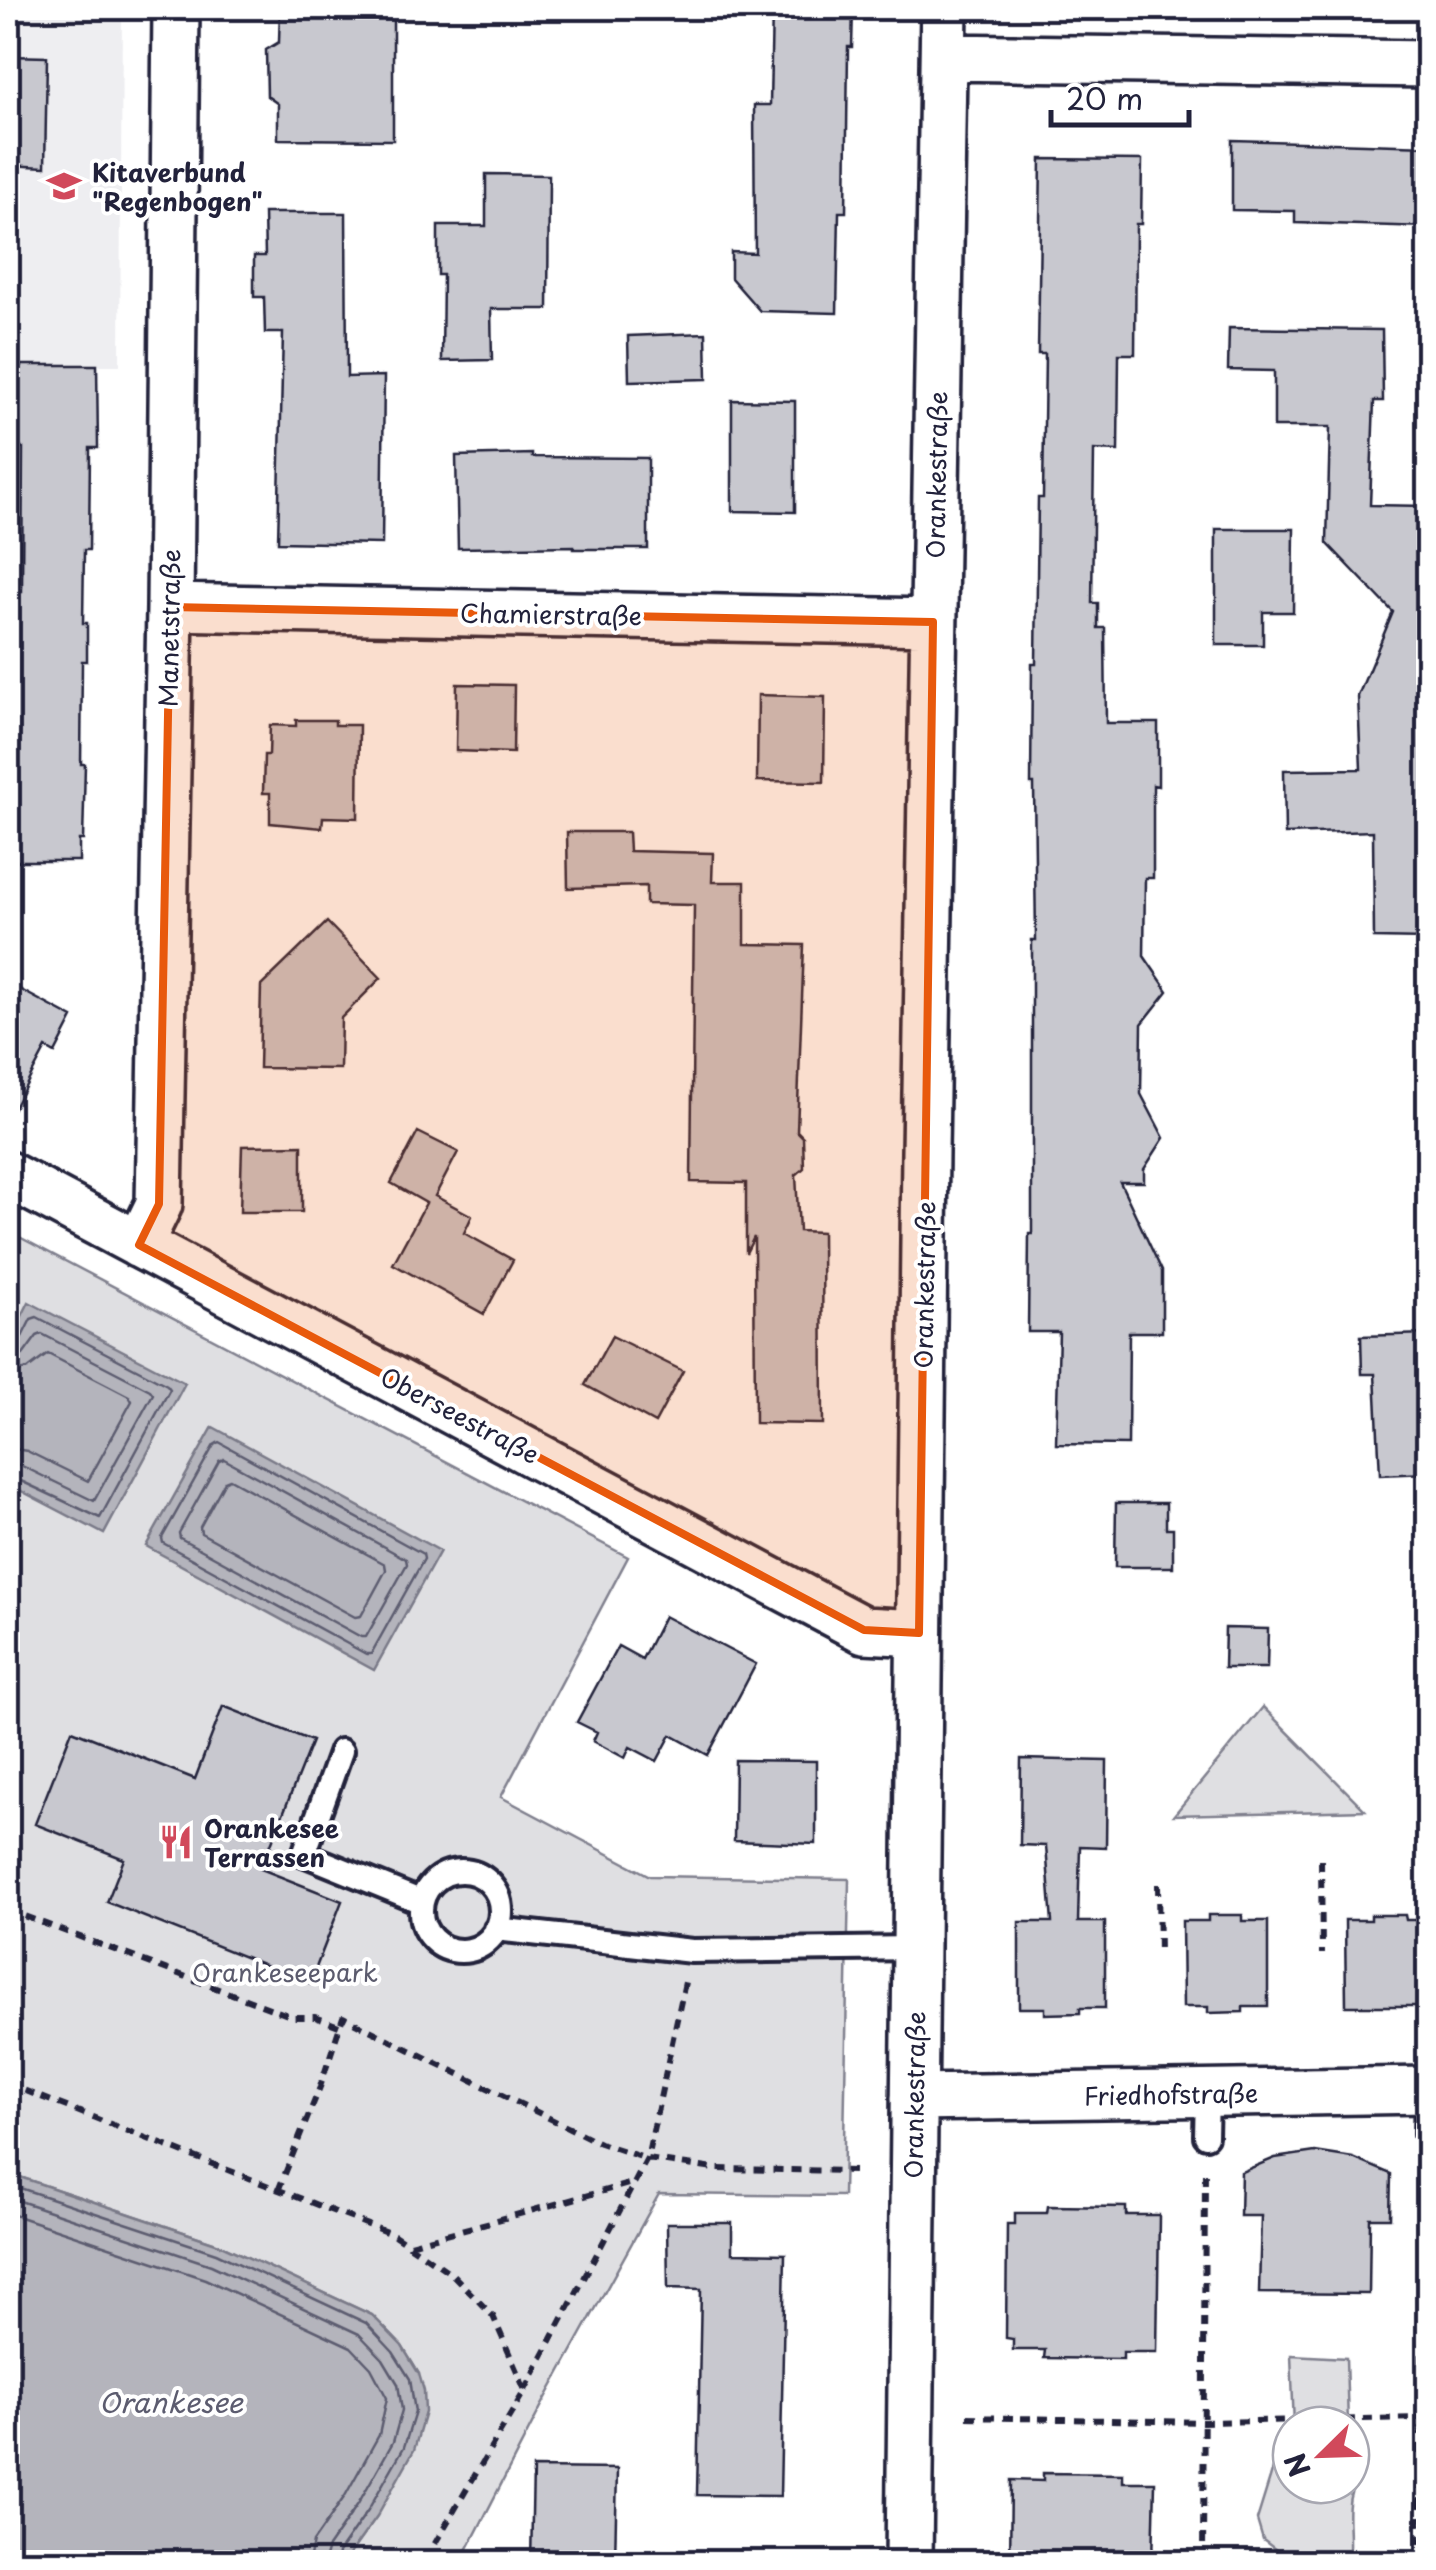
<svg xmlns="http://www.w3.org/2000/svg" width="1436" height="2570" font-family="'Playpen Sans',sans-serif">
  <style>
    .built { fill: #eeeef1 }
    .green { fill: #dfdfe2; stroke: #80808e; stroke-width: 2.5 }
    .water { fill: #b4b4bc; stroke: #7a7a88; stroke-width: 2.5 }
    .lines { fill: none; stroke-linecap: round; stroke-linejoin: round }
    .shore { stroke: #5c5c6f; stroke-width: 2.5 }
    .building { fill: #c8c8cf; stroke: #22223b; stroke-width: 2.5 }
    .lane-casing { stroke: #22223b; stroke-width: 30 }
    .street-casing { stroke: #22223b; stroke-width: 52 }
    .path { stroke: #22223b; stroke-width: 6; stroke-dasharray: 10 8; stroke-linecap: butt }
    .lane { stroke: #fff; stroke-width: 22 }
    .street { stroke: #fff; stroke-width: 45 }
    .marked { fill: #e8590c; fill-opacity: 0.2; stroke: #e8590c; stroke-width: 8; stroke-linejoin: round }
    .labels { text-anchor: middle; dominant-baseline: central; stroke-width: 8; stroke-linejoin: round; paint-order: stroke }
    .poi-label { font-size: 25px; font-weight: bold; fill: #22223b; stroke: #fff; text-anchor: start }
    .street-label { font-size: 25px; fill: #22223b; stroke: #fff }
    .park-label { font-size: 25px; fill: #5b5b6d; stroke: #fff }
    .water-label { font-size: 28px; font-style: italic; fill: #5c5c6f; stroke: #fff }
  </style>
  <rect width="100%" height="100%" fill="#fff"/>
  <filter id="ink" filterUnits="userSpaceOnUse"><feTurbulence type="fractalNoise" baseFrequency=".01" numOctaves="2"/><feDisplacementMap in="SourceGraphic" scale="20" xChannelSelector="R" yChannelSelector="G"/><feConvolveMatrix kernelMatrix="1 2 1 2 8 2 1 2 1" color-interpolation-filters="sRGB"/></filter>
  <g filter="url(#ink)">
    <path class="built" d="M8 8H122L120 365H8Z"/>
    <path class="green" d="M1337 8H1428V13L1337 12Z
      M8 1231 628 1557 501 1797 650 1876 849 1879 843 2196 659 2194 541 2407 461 2562H344L377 2516 419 2374 402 2346 372 2315 219 2244 8 2173Z
      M1263 1707 1365 1810 1174 1815Z
      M1291 2355 1346 2358 1348 2425H1294Z
      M1291 2430V2485H1350L1352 2489C1344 2514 1352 2536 1348 2562H1281L1280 2553 1263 2540 1257 2520 1284 2433Z"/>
    <path class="water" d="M29 1302 185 1383 104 1534 8 1484V1344Z
      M213 1427 440 1551 374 1670 146 1546Z
      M8 2173 219 2244 372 2315 402 2346 419 2374 424 2391 425 2412 414 2450 377 2516 344 2562H8Z"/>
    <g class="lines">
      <path class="shore" d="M8 1346 19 1343 31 1319 37 1317 167 1385 170 1389 100 1518 8 1475
        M8 1359 23 1355 37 1336 42 1334 150 1390 153 1394 94 1501 20 1465 8 1463
        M8 1374 28 1369 48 1354 129 1396 132 1401 88 1481 27 1451 8 1448
        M219 1442 423 1554 424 1559 371 1654H366L163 1543 162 1538 214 1445Z
        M224 1459 406 1559 407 1564 366 1637H361L180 1538 179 1533 219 1461Z
        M230 1479 385 1564 386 1570 361 1616 355 1617 201 1533 200 1527 225 1481Z
        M8 2184 216 2253 366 2323 393 2352 410 2379 415 2412 404 2447 368 2510 338 2553 337 2562
        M8 2197 211 2265 359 2334 383 2359 398 2384 402 2410 393 2442 358 2504 328 2547 324 2562
        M8 2213 205 2279 351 2347 371 2368 387 2398 379 2435 345 2496 313 2542 309 2562"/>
    </g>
    <path class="building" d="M280 8 393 10V140L278 139V104L267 96 266 50 279 42Z
      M772 8H853L852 47H848L846 212H839L837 313 760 311 731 278V252L755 253 754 105H770Z
      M8 56 47 57 45 167 8 165Z
      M1232 140 1428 146V227L1295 223V211L1232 210Z
      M1041 159 1142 160 1141 224H1136L1135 354H1119L1118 451 1094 450 1092 603H1098V628H1105L1106 723H1158V786L1153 785V878H1145L1144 956 1168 991 1142 1024 1141 1094 1164 1138 1144 1169V1182H1120L1162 1271V1332H1129L1128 1445 1056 1444 1059 1332H1028L1029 1234H1032V940H1036L1034 784H1031L1032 664H1036L1038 498H1043L1045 354H1038Z
      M486 174 549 175 548 309H491L492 360 442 361 443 275H438V226H486Z
      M264 213H346L347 377 384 376 382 544 278 542 283 333H265L264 297H254V256H265Z
      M1229 328 1382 330 1383 401H1374L1370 505 1428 506V939L1374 938 1373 831 1285 834 1284 770 1361 769 1358 696 1393 612 1327 543 1330 427H1274V371L1228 370Z
      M706 333 707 379 629 381 628 336Z
      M15 365H97L98 448H90L89 550H84L83 623H87V661H82L81 764H85L83 840H79V861H8V592H22L23 448 16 445Z
      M732 400 795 401V512L732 511Z
      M532 454V457L648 458V549H574V546L458 548 456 456Z
      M1216 529H1294L1293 612H1263V645H1216Z
      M457 684 514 685 513 753 456 751Z
      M758 695 825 697 824 782 757 781Z
      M296 720H335V725H359L358 818 323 817 322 828 270 823V793H263L264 755H269L270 725 296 726Z
      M567 832H628L629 851 713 853 712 882H745V944L804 945 797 1131 803 1137 804 1168 796 1175 799 1231 822 1232 823 1424 755 1423 754 1237 746 1253V1183L691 1182 694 905 646 904V886L568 888Z
      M327 922 381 978 341 1018 340 1069 259 1068 261 986Z
      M8 983 73 1018 55 1053 46 1048 8 1119Z
      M418 1132 458 1152 435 1196 472 1216 464 1233 513 1260 484 1314 393 1264 426 1203 391 1183Z
      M302 1145V1212H240L242 1146Z
      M1428 1334V1473L1380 1475 1375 1374H1362L1361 1336Z
      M612 1336 683 1371 655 1423 585 1385Z
      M1116 1503H1166V1528H1173V1567H1115Z
      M664 1616 756 1664 708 1755 671 1735 657 1761 630 1747 625 1758 593 1741 597 1732 577 1722 618 1646 642 1659Z
      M1225 1628 1268 1629 1267 1668H1224Z
      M223 1706 312 1741 261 1869 342 1901 310 1983 107 1902 124 1859 35 1824 72 1730 195 1779Z
      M1021 1759 1107 1761 1106 1847 1080 1846 1078 1922H1105V2008H1080V2013L1045 2014V2008H1019V1922H1052L1046 1846 1020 1845Z
      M735 1760 816 1761V1844L734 1841Z
      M1208 1915H1242V1921H1268V2007H1243V2012L1208 2013V2007H1183L1182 1921H1208Z
      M1371 1915H1405L1406 1920H1428V2006H1346L1345 1920H1371Z
      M1315 2152 1353 2158 1391 2174 1390 2218H1370L1369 2294 1259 2293 1261 2216H1240L1241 2172 1275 2158Z
      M1048 2206 1126 2207V2215H1159L1157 2352H1123V2359L1044 2358 1045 2350H1013V2339L1006 2338 1007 2224H1015V2213H1047Z
      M667 2223H732V2253L785 2254 780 2496 697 2495 701 2289 668 2288Z
      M533 2468 617 2469 615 2562H531Z
      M1043 2473 1123 2474V2482H1155L1153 2562H1010L1011 2480 1043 2481Z"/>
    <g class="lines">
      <g class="lane-casing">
        <path id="lane" d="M341 1751 304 1854 422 1902
          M421 1911a40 40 0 1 1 80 0a40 40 0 1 1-80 0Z
          M496 1929 692 1951 916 1948
          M1426 2134 1427 2090
          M1206 2136 1207 2093"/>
      </g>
      <g class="street-casing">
        <path id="street" d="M944 57 1428 64
          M170 607 933 622
          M8 1175 864 1630 919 1633
          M139 1245 159 1204 170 607 176 8
          M914 2098 1428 2090
          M909 2562 925 1152 944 8"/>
      </g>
      <path class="path" d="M1321 1860 1322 1954
        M1158 1884 1159 1956
        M8 1910 293 2017H315L339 2026
        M8 2084 394 2235 452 2274 493 2316 525 2390 424 2562
        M278 2191 320 2087 343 2017 600 2143 647 2159 714 2169 854 2171
        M410 2244 632 2183
        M525 2390 647 2159 685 1982
        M967 2417 1204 2422 1420 2418
        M1203 2562 1205 2169
        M1418 2562 1425 2166"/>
      <use href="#lane" class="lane"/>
      <use href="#street" class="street"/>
    </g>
  </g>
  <path class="marked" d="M170 607 933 622 919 1633 864 1630 139 1245 159 1204Z"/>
  <defs>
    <g id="school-bare" transform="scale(2.7)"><path d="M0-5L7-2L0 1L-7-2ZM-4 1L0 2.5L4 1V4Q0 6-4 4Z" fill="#d1495b" stroke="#fff" stroke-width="2.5" paint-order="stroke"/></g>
    <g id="restaurant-bare" transform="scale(2.7)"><path d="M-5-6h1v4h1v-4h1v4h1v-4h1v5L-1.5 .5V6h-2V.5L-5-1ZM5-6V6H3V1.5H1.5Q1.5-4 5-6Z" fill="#d1495b" stroke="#fff" stroke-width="2.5" paint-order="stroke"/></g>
  </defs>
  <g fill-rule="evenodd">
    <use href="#school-bare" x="64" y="186"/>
    <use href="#restaurant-bare" x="176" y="1842"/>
  </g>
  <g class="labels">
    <g class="poi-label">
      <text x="92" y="172">Kitaverbund<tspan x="92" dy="29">"Regenbogen"</tspan></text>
      <text x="204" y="1828">Orankesee<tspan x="204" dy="29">Terrassen</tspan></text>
    </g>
    <g class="street-label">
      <text transform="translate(936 475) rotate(-89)">Orankestraße</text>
      <text transform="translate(551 614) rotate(1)">Chamierstraße</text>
      <text transform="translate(169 628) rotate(-89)">Manetstraße</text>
      <text transform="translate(924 1285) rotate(-89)">Orankestraße</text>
      <text transform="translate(460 1415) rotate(28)">Oberseestraße</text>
      <text transform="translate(1171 2094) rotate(-1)">Friedhofstraße</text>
      <text transform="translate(914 2095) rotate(-89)">Orankestraße</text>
    </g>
    <g class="park-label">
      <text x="285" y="1972">Orankeseepark</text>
    </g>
    <g class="water-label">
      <text x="171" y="2401">Orankesee</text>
    </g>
  </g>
  <rect width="1436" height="2570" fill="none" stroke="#fff" stroke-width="40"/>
  <rect x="20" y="20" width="1396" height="2530" fill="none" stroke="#22223b" stroke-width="4" filter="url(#ink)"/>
  <g transform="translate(1321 2455) rotate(247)"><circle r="48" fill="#ffffff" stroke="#a7a7b1" stroke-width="2.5"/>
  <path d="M0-8L18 38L0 25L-18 38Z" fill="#d1495b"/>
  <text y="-15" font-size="28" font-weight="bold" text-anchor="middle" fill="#22223b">N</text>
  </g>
  <path d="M1051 110v15h138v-15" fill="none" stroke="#22223b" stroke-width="5"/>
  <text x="1066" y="110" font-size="30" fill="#22223b" stroke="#ffffff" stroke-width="8" paint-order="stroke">20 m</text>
</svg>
